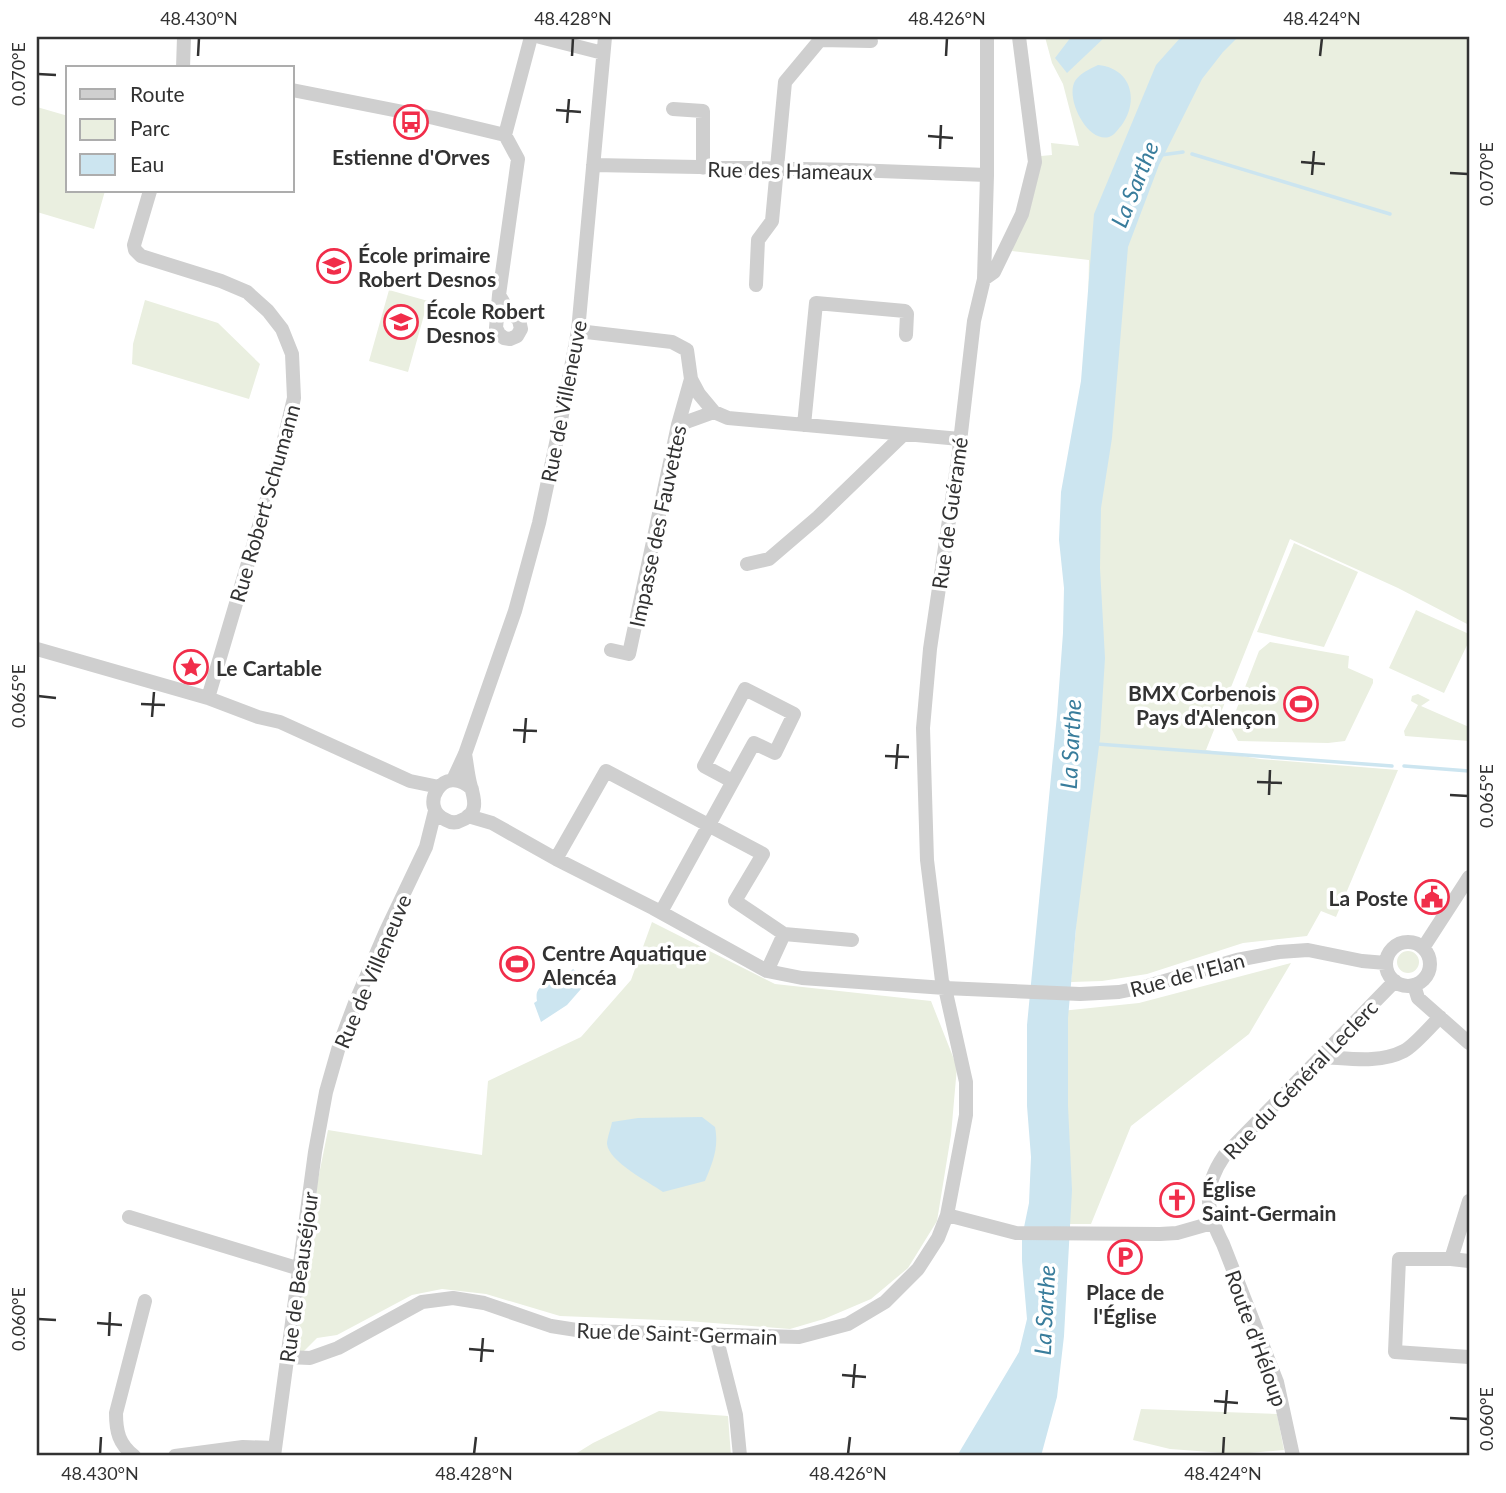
<svg xmlns="http://www.w3.org/2000/svg" width="1506" height="1493" font-family="Lato,sans-serif">
  <style>
    .green { fill: #eaefe0 }
    .water { fill: #cce5f0 }
    .lines { fill: none; stroke-linecap: round; stroke-linejoin: round }
    .stream { stroke: #cce5f0; stroke-width: 3.5 }
    .minor { stroke: #cfcfcf; stroke-width: 14 }
    .ticks { fill: none; stroke: #323232; stroke-width: 2.5 }
    .labels { text-anchor: middle; dominant-baseline: central; stroke-width: 7; stroke-linejoin: round; paint-order: stroke }
    .poi-label { font-size: 21px; font-weight: bold; fill: #323232; stroke: #fff; text-anchor: start }
    .street-label { font-size: 21px; fill: #323232; stroke: #fff }
    .water-label { font-size: 23px; font-style: italic; fill: #397d9c; stroke: #fff }
    .neatline { fill: none; stroke: #323232; stroke-width: 2.5 }
    .ticks-label { font-size: 18px; text-anchor: middle; fill: #323232 }
  </style>
  <rect width="100%" height="100%" fill="#fff"/>
  <path class="green" d="M1045 37H1469V625L1398 588 1290 539 1206 750 1260 759 1398 770 1336 917 1321 911 1307 936 1243 943 1147 974 1102 981 1071 982 1076 928 1089 260 1012 251 1041 156 1052 155 1051 143 1079 146 1063 84 1052 63Z
    M37 107 68 116V191H105L94 229 37 212Z
    M389 290 428 301 408 372 369 361Z
    M145 300 218 323 260 364 249 399 132 364 133 344Z
    M1294 543 1358 572 1324 647 1257 632Z
    M1416 610 1469 634V641L1444 693 1389 668Z
    M1270 642 1349 656 1348 668 1373 679V683L1345 741 1328 743 1238 741 1230 726 1259 651Z
    M1418 694 1430 700 1421 706 1469 727V741L1405 736 1404 731 1418 705 1411 701 1412 696Z
    M652 922 775 984 931 1001 957 1067 951 1135 937 1221 908 1268 871 1299 824 1319 790 1329 688 1321 560 1316 486 1294 442 1289 412 1295 337 1335 317 1338 299 1356 287 1357 300 1269 328 1130 482 1155 488 1081 581 1037 631 980Z
    M1397 962a11 11 0 1 1 22 0a11 11 0 1 1-22 0Z
    M1291 963 1249 1034 1131 1126 1091 1224H1065L1061 1011 1139 1003Z
    M1141 1409 1277 1414 1284 1450 1237 1454 1170 1449 1133 1440Z
    M659 1411 728 1416 731 1456H572L593 1443Z"/>
  <path class="water" d="M1071 37H1105L1067 73 1055 58Z
    M1181 37H1238L1223 52 1202 79 1159 165 1128 247 1112 438 1101 508 1100 568 1105 658 1100 738 1076 928 1068 1018V1106L1072 1190 1064 1336 1057 1397 1041 1456H957L1019 1352 1027 1319 1022 1261V1237L1029 1203 1031 1157 1027 1106V1025L1057 715 1063 633 1064 588 1059 540 1061 492 1081 381 1094 214 1156 65Z
    M1098 65C1131 68 1140 100 1121 126 1117 130 1115 135 1109 137 1087 143 1065 98 1075 81 1080 73 1090 69 1098 65Z
    M573 969 588 981 567 1005 541 1022 534 1003 537 1001C534 984 547 986 559 980L561 974 567 975Z
    M702 1117 715 1127C719 1147 713 1162 705 1181L663 1192C649 1182 609 1162 607 1144 607 1138 611 1128 612 1122L638 1118Z"/>
  <g class="lines">
    <path class="stream" d="M1192 154 1390 214
      M1161 155 1183 152
      M1097 744 1392 766
      M1404 766 1469 771"/>
    <path class="minor" d="M540 37 603 53
      M183 68 184 37
      M292 90 434 118 505 135
      M673 109 703 111V168
      M593 165 852 170 987 175
      M150 191 134 245 135 250 141 256 221 281 247 292 268 311 282 329 292 354 294 398 282 448 208 698
      M984 279 994 272 1022 214 1035 162 1019 37
      M756 285 758 240 772 221 785 82 820 40 871 41
      M499 295 508 310 519 320 521 329 517 336 510 339 504 338 499 334 496 328 499 295 518 159 505 135 531 37
      M578 331 672 342 687 350 691 379 699 394 714 412 728 418 960 439
      M678 425 714 412
      M804 425 816 303 905 311 907 314 906 335
      M747 564 769 559 818 517 903 435
      M37 649 208 698 258 717 280 722 410 781 439 787
      M611 650 629 654 678 425 691 379
      M465 754C467 765 468 777 471 787 475 800 478 814 462 820 457 823 451 823 446 820 417 808 443 761 472 789
      M453 780 465 754 515 611 539 523 561 420 578 331 605 37
      M468 816 492 823 556 859 653 908 767 971 802 978 945 988 1080 994 1119 992 1144 987 1237 960 1279 952 1308 950 1362 961 1386 963
      M556 859 606 771 763 854 735 901 784 934 852 940
      M661 912 754 743 775 753 794 714 745 689 704 766 732 781
      M1386 964a22 22 0 1 1 44 0a22 22 0 1 1-44 0Z
      M1423 948 1469 877
      M767 971 784 934
      M1414 985 1418 998 1469 1043
      M1322 1057C1348 1058 1379 1064 1404 1051 1414 1046 1431 1026 1440 1017
      M947 1215 1016 1233 1160 1234 1177 1233 1212 1223
      M129 1217 300 1269
      M1451 1259 1469 1201
      M1469 1261 1451 1259H1399L1395 1352 1469 1357
      M716 1336 736 1415 740 1456
      M287 1357 310 1358 338 1348 422 1302 453 1298 484 1303 551 1326 583 1331 799 1337 848 1324 885 1302 918 1269 938 1238 947 1215 966 1115V1082L945 988 942 981 927 860 923 728 930 649 958 459 974 321 984 279 987 175V37
      M134 1456C119 1444 116 1432 116 1413L145 1301
      M175 1456 243 1447 275 1448
      M274 1456 315 1152 326 1092 340 1043 355 1003 386 931 426 847 435 811
      M1293 1456 1277 1382 1223 1244C1206 1211 1202 1188 1224 1156L1395 981"/>
  </g>
  <path class="ticks" d="M198 56 199 38M572 56 573 38M946 56 947 38M1320 56 1322 38M38 74 56 75M556 110 581 112M567 123 569 99M928 136 953 138M940 149 941 125M1301 162 1325 164M1450 173 1468 174M1312 175 1314 151M38 696 56 698M141 704 165 705M152 717 154 692M513 730 537 731M524 743 526 718M885 756 909 757M896 769 898 744M1257 782 1282 783M1269 795 1270 770M1450 795 1468 796M38 1319 56 1320M97 1323 122 1325M109 1336 110 1312M469 1349 494 1351M481 1362 483 1338M842 1375 866 1377M853 1388 855 1364M1214 1401 1238 1403M1225 1414 1227 1390M1450 1418 1468 1419M100 1454 101 1437M474 1454 476 1437M848 1454 850 1437M1223 1454 1224 1437"/>
  <defs>
    <g id="bus-ring" transform="scale(1.75)"><circle r="9.5" fill="#fff" stroke="#f12d4a" stroke-width="1.5"/><path d="M-5-6H5V4H4V6H2V4H-2V6H-4V4H-5ZM-3.5-4V0h7V-4ZM-3.5 1.2v1.5H-2V1.2ZM2 1.2v1.5H3.5V1.2Z" fill="#f12d4a"/></g>
    <g id="school-ring" transform="scale(1.75)"><circle r="9.5" fill="#fff" stroke="#f12d4a" stroke-width="1.5"/><path d="M0-5L7-2L0 1L-7-2ZM-4 1L0 2.5L4 1V4Q0 6-4 4Z" fill="#f12d4a"/></g>
    <g id="sight-ring" transform="scale(1.75)"><circle r="9.5" fill="#fff" stroke="#f12d4a" stroke-width="1.5"/><path d="M0-6L1.8-2.2L6-1.7L2.9 1.2L3.7 5.4L0 3.3L-3.7 5.4L-2.9 1.2L-6-1.7L-1.8-2.2Z" fill="#f12d4a"/></g>
    <g id="stadium-ring" transform="scale(1.75)"><circle r="9.5" fill="#fff" stroke="#f12d4a" stroke-width="1.5"/><path d="M0-5a6.5 5 0 1 0 0 10a6.5 5 0 1 0 0-10ZM-3.5-1.8h7v3.6h-7Z" fill="#f12d4a"/></g>
    <g id="civic-ring" transform="scale(1.75)"><circle r="9.5" fill="#fff" stroke="#f12d4a" stroke-width="1.5"/><path d="M-.6-6.5H3V-4.5H.6V-3L4-1V1h2V6H-6V1h2V-1L-.6-3ZM-1.2 2.5V6h2.4V2.5Z" fill="#f12d4a"/></g>
    <g id="church-ring" transform="scale(1.75)"><circle r="9.5" fill="#fff" stroke="#f12d4a" stroke-width="1.5"/><path d="M-1.2-6h2.4v3.5h3.3v2.4h-3.3V6h-2.4V-.1h-3.3v-2.4h3.3Z" fill="#f12d4a"/></g>
    <g id="parking-ring" transform="scale(1.75)"><circle r="9.5" fill="#fff" stroke="#f12d4a" stroke-width="1.5"/><path d="M-3.5-5.5H1a3.5 3.5 0 0 1 0 7H-1V5.5H-3.5ZM-1-3.4V-.6H.8a1.4 1.4 0 0 0 0-2.8Z" fill="#f12d4a"/></g>
  </defs>
  <g fill-rule="evenodd">
    <use href="#bus-ring" x="411" y="122"/>
    <use href="#school-ring" x="334" y="266"/>
    <use href="#school-ring" x="401" y="322"/>
    <use href="#sight-ring" x="191" y="667"/>
    <use href="#stadium-ring" x="1301" y="704"/>
    <use href="#civic-ring" x="1432" y="897"/>
    <use href="#stadium-ring" x="517" y="964"/>
    <use href="#church-ring" x="1177" y="1200"/>
    <use href="#parking-ring" x="1125" y="1257"/>
  </g>
  <g class="labels">
    <g class="poi-label">
      <text x="411" y="156" text-anchor="middle">Estienne d'Orves</text>
      <text x="358" y="254">École primaire<tspan x="358" dy="24">Robert Desnos</tspan></text>
      <text x="426" y="310">École Robert<tspan x="426" dy="24">Desnos</tspan></text>
      <text x="216" y="667">Le Cartable</text>
      <text x="1276" y="692" text-anchor="end">BMX Corbenois<tspan x="1276" dy="24">Pays d'Alençon</tspan></text>
      <text x="1408" y="897" text-anchor="end">La Poste</text>
      <text x="542" y="952">Centre Aquatique<tspan x="542" dy="24">Alencéa</tspan></text>
      <text x="1202" y="1188">Église<tspan x="1202" dy="24">Saint-Germain</tspan></text>
      <text x="1125" y="1291" text-anchor="middle">Place de<tspan x="1125" dy="24">l'Église</tspan></text>
    </g>
    <g class="street-label">
      <text transform="translate(790 170) rotate(1)">Rue des Hameaux</text>
      <text transform="translate(563 401) rotate(-79)">Rue de Villeneuve</text>
      <text transform="translate(264 503) rotate(-74)">Rue Robert Schumann</text>
      <text transform="translate(949 513) rotate(-82)">Rue de Guéramé</text>
      <text transform="translate(657 526) rotate(-78)">Impasse des Fauvettes</text>
      <text transform="translate(372 971) rotate(-67)">Rue de Villeneuve</text>
      <text transform="translate(1187 974) rotate(-15)">Rue de l'Elan</text>
      <text transform="translate(1300 1079) rotate(-46)">Rue du Général Leclerc</text>
      <text transform="translate(298 1277) rotate(-82)">Rue de Beauséjour</text>
      <text transform="translate(677 1333) rotate(2)">Rue de Saint-Germain</text>
      <text transform="translate(1257 1338) rotate(70)">Route d'Héloup</text>
    </g>
    <g class="water-label">
      <text transform="translate(1134 184) rotate(-68)">La Sarthe</text>
      <text transform="translate(1070 744) rotate(-87)">La Sarthe</text>
      <text transform="translate(1044 1310) rotate(-87)">La Sarthe</text>
    </g>
  </g>
  <rect width="1506" height="1493" fill="none" stroke="#ffffff" stroke-width="77"/>
  <rect x="66" y="66" width="228" height="126" fill="#ffffff" stroke="#adadad" stroke-width="2"/>
  <rect x="80" y="89" width="35" height="10" fill="#cfcfcf" stroke="#adadad" stroke-width="2"/>
  <text x="130" y="102" font-size="21" fill="#323232">Route</text>
  <rect x="80" y="119" width="35" height="21" fill="#eaefe0" stroke="#adadad" stroke-width="2"/>
  <text x="130" y="136" font-size="21" fill="#323232">Parc</text>
  <rect x="80" y="154" width="35" height="21" fill="#cce5f0" stroke="#adadad" stroke-width="2"/>
  <text x="130" y="172" font-size="21" fill="#323232">Eau</text>
  <rect x="38" y="38" width="1430" height="1416" class="neatline"/>
  <g class="ticks-label">
    <text x="199" y="25">48.430°N</text>
    <text x="573" y="25">48.428°N</text>
    <text x="947" y="25">48.426°N</text>
    <text x="1322" y="25">48.424°N</text>
    <text transform="translate(19 74) rotate(-90)" y="6">0.070°E</text>
    <text transform="translate(1487 174) rotate(-90)" y="6">0.070°E</text>
    <text transform="translate(19 696) rotate(-90)" y="6">0.065°E</text>
    <text transform="translate(1487 796) rotate(-90)" y="6">0.065°E</text>
    <text transform="translate(19 1319) rotate(-90)" y="6">0.060°E</text>
    <text transform="translate(1487 1419) rotate(-90)" y="6">0.060°E</text>
    <text x="100" y="1480">48.430°N</text>
    <text x="474" y="1480">48.428°N</text>
    <text x="848" y="1480">48.426°N</text>
    <text x="1223" y="1480">48.424°N</text>
  </g>
</svg>
